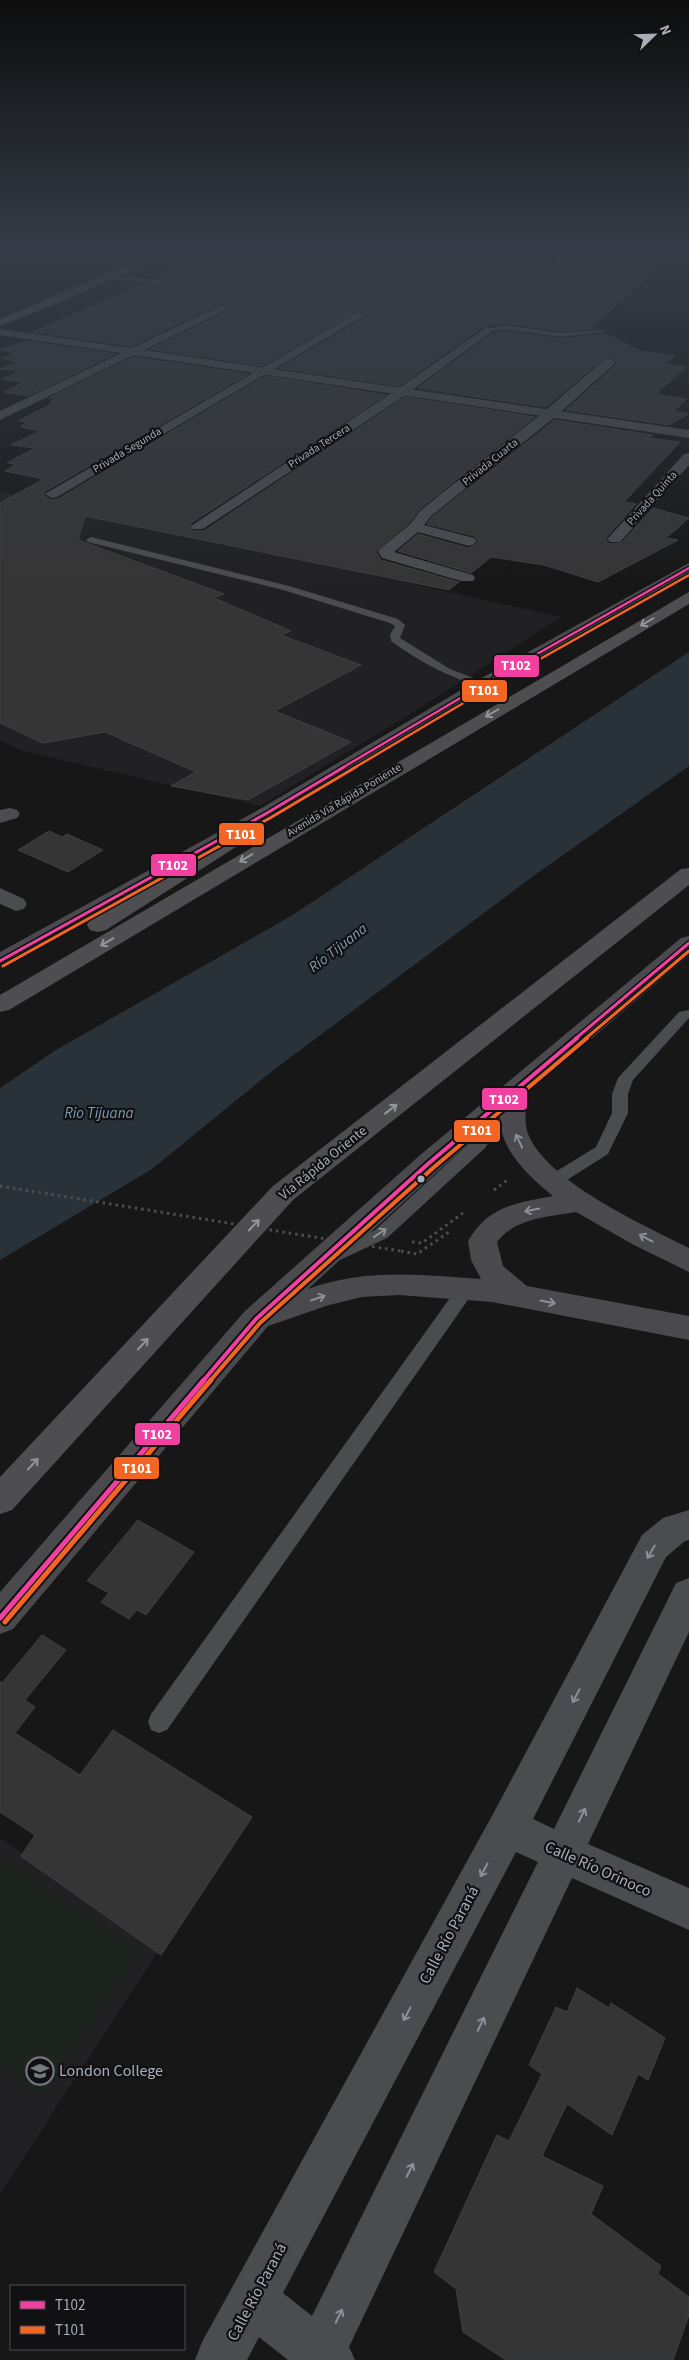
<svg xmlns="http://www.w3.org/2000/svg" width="689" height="2360" font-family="'Source Sans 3',sans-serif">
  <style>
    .built { fill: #212123 }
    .green { fill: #1d241e }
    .water { fill: #2a3239 }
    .building { fill: #353536; stroke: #3f4043 }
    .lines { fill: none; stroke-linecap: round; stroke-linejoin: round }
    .path { stroke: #4d4e52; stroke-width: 3; stroke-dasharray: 2.5 4; stroke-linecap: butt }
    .lane { fill: #4b4c50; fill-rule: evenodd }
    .street { fill: #4b4c50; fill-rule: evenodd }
    .secondary { fill: #4a4a4e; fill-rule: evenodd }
    .primary { fill: #4d4f52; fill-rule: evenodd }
    .highway { fill: #4e4e51; fill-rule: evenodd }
    .path-bridge { stroke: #4d4e52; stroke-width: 3; stroke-dasharray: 2.5 4; stroke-linecap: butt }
    .bus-1-far3-casing { stroke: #111113; stroke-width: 5 }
    .bus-1-far2-casing { stroke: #111113; stroke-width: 6 }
    .bus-1-far1-casing { stroke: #111113; stroke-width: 8 }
    .bus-1-casing { stroke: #111113; stroke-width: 9 }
    .bus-2-far3-casing { stroke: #111113; stroke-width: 5 }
    .bus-2-far2-casing { stroke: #111113; stroke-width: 6 }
    .bus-2-far1-casing { stroke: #111113; stroke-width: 8 }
    .bus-2-casing { stroke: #111113; stroke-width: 9 }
    .bus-1-far3 { stroke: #f240a1; stroke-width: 2.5 }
    .bus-1-far2 { stroke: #f240a1; stroke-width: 3 }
    .bus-1-far1 { stroke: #f240a1; stroke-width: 4 }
    .bus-1 { stroke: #f240a1; stroke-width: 5 }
    .bus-2-far3 { stroke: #f26522; stroke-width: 2.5 }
    .bus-2-far2 { stroke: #f26522; stroke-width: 3 }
    .bus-2-far1 { stroke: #f26522; stroke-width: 4 }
    .bus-2 { stroke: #f26522; stroke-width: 5 }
    .oneway { stroke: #92959e }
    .oneway2 { stroke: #8c8f98 }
    .oneway3 { stroke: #8c9099 }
    .bus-dot { fill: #a8adb8; stroke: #111113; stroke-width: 2 }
    .labels { text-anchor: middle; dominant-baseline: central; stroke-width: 4.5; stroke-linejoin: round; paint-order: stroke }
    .far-street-label { font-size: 11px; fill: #a8adb8; stroke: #111113 }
    .street-label { font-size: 14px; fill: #a8adb8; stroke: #111113 }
    .water-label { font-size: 15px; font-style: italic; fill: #7f9bb3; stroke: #111113 }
    .near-street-label { font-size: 16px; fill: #a8adb8; stroke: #111113 }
    .near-poi-label { font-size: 16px; fill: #a8adb8; stroke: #111113; text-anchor: start }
    .line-badge { stroke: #111113; stroke-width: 2 }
    .badge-label { font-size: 14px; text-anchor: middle; font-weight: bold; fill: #fff }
  </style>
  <rect width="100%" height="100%" fill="#171717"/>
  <path class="built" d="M0 492 561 617 447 691 260 806 23 751 0 740Z
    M0 1838 160 1948 0 2194Z"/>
  <path class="green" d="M0 1855 139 1952 42 2098 0 2065Z"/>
  <path class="water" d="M689 652V766L532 877 271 1072 152 1169 0 1260V1088L56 1050 291 916Z"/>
  <path class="building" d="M242 250H338L371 257 386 250H556L551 262 553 265 614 271 618 267 616 264 562 259 564 254 624 258 646 250H663L639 269 655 271 592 327 596 329 561 331 503 323 486 325 399 386 279 368 363 319 365 314 359 310 262 366 150 349 227 312V305L222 303 131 346 33 332 142 284 161 286 165 281 156 278 201 258 225 260Z
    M503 331 561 339 606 334 640 351 675 356 665 364 686 367 656 394 686 399 674 411 688 414 669 425 566 410 615 366 617 362 609 356 604 358 546 407 418 388 493 333Z
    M27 341 115 354 28 396 4 392 23 383 2 379 21 371 0 369 17 362 1 358 15 353 0 350Z
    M134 357 248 374 44 492V496L51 500 58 499 265 376 386 395 190 524 193 531H204L405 397 535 417 420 509 409 523 376 551 381 560 459 582 449 590 85 516 78 540 224 594 214 598 291 631 281 635 361 665 275 711 351 742 248 800 171 786 196 772 105 732 43 743 0 723V503L44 479 5 471 16 464 7 463 35 448 11 445 40 431 21 427 26 422 18 421 54 403 50 402 56 399 49 398Z
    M555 420 653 435 648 438 680 442 624 502 636 504 605 539 610 544 621 543 653 508 689 518 666 538 678 540 598 582 544 565 491 557 471 573 398 551 418 534 468 548 475 545 479 541 474 536 427 524 432 517Z
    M49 831 62 837 67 834 103 850 68 872 18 850Z
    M138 1520 194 1552 146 1615 137 1610 129 1619 101 1602 109 1593 87 1581Z
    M42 1635 66 1650 25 1700 35 1707 15 1733 80 1775 113 1730 252 1817 161 1955 21 1856 35 1835 0 1812V1681L2 1683Z
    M577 1988 609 2008 611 2003 665 2038 648 2080 638 2074 612 2135 567 2104 542 2156 603 2186 591 2214 661 2266 658 2274 689 2297V2315L673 2360H506L463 2332 456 2289 434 2272 497 2135 509 2141 542 2074 529 2065 556 2007 567 2012Z"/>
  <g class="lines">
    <path class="path" d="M494 1190 509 1179
      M412 1242 422 1243 463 1213
      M401 1251 417 1254 452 1230"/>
    <path class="lane" d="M220 250 199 256 165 251Z
      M340 250H384L371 255Z
      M558 250 624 252 644 250 624 256 563 252 559 261 616 266 614 269 553 263Z
      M109 276 160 280 163 282 160 284 111 279Z
      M503 325 561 333 603 330 606 332 561 337 503 329 487 332 484 330Z
      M91 537 289 586 398 619 405 625 400 638 450 669 489 684 484 687C449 678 420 662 391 641L390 635 395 626 390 623 283 590 88 542 86 540Z
      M689 1010V1018L633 1080 628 1094V1113L608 1154 559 1185H547L545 1181 547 1177 596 1147 612 1113V1094L618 1078 679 1012Z
      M494 1102 499 1103 502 1107 493 1136 485 1148 387 1238 342 1259 336 1261 330 1259 327 1255 330 1251 375 1230 473 1140 478 1135 486 1107 489 1103Z
      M466 1282 472 1284 475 1289 472 1294 167 1730 159 1733 151 1730 148 1722 151 1714 460 1284Z"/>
    <path class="street" d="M222 305 226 306V310L0 420V411Z
      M358 312 363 315 362 317 57 497 52 498 45 494Z
      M487 327 493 330 491 332 404 396 203 529H193L191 526 396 390Z
      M609 358 615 362 613 365 555 417 431 516 424 525 474 538 477 541 474 544 469 546 418 532 394 552 473 575 475 578 473 581H461L382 558 378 551 381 548 410 524 421 510 545 411 605 359Z
      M689 453V465L620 542H610L607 539 610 536 684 454Z
      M10 808 17 810 20 814 17 818 0 823V810Z
      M0 888 24 899 27 904 24 909 16 911 0 904Z
      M689 1510V1540L685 1541 666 1557 533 1819 554 1829 676 1583 689 1578V1632L588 1844 689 1888V1930L572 1878 349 2347 355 2360H288L259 2337 247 2360H195L202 2342 493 1814 642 1535 663 1518ZM516 1852 538 1862 312 2316 283 2293Z"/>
    <path class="secondary" d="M0 329 689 430V438L0 335Z
      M689 563V575L490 688 274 817 8 966 0 968V952L260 809 478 680Z
      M689 936V955L528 1093C526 1105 524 1120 527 1131 544 1181 644 1225 689 1248V1272L634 1245 576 1212C548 1217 515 1218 497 1242L503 1266 527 1286 689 1316V1340L492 1302 399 1295 362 1297 329 1305 268 1326 13 1629 0 1634V1592L245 1311 419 1156 681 938ZM500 1117C500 1151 529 1176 553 1196 516 1203 488 1206 468 1241L471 1260 481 1279C422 1275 366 1268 308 1289L439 1170Z"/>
    <path class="primary" d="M162 250H175L61 302 0 326V319Z"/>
    <path class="highway" d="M689 592V604L9 1010 0 1012V995Z
      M267 807 274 809 277 813 247 840 106 930 98 932 90 930 87 925 90 920 233 832 260 809Z
      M689 868V885L293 1200 12 1510 0 1514V1477L273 1186 681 869Z"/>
    <path class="path-bridge" d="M0 1186 400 1251"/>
    <g class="bus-1-far3-casing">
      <path id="bus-1-far3" d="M342 768 484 684 689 568"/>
    </g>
    <g class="bus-1-far2-casing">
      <path id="bus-1-far2" d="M0 961 267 813 344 767
        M575 1039 689 943"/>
    </g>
    <g class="bus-1-far1-casing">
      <path id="bus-1-far1" d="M203 1381 256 1319 429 1163 577 1038"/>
    </g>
    <g class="bus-1-casing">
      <path id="bus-1" d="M0 1618 204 1380"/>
    </g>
    <g class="bus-2-far3-casing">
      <path id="bus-2-far3" d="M354 768 487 689 689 575"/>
    </g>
    <g class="bus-2-far2-casing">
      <path id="bus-2-far2" d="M3 966 270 818 356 767
        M585 1039 689 951"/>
    </g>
    <g class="bus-2-far1-casing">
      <path id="bus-2-far1" d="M210 1381 260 1323 433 1168 587 1038"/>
    </g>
    <g class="bus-2-casing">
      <path id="bus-2" d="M5 1622 211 1380"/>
    </g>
    <use href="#bus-1-far3" class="bus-1-far3"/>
    <use href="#bus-1-far2" class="bus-1-far2"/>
    <use href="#bus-1-far1" class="bus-1-far1"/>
    <use href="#bus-1" class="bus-1"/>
    <use href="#bus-2-far3" class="bus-2-far3"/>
    <use href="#bus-2-far2" class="bus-2-far2"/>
    <use href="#bus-2-far1" class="bus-2-far1"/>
    <use href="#bus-2" class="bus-2"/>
  </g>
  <defs><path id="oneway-shaft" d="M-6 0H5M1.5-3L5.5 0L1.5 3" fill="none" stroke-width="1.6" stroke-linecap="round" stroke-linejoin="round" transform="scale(1.25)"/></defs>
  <g class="oneway">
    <use href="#oneway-shaft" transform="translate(647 622) rotate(150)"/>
    <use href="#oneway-shaft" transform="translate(492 713) rotate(150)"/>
    <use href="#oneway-shaft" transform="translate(246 858) rotate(149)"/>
    <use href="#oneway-shaft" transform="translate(107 942) rotate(149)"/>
    <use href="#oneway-shaft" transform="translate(391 1109) rotate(-38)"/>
    <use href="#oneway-shaft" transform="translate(254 1225) rotate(-47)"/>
    <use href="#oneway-shaft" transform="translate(143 1344) rotate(-47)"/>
    <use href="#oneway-shaft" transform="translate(33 1464) rotate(-47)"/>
  </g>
  <g class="oneway2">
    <use href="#oneway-shaft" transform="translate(519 1141) rotate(-115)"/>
    <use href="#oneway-shaft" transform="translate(532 1210) rotate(169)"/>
    <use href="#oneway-shaft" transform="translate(646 1238) rotate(-152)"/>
    <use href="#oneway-shaft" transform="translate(318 1298) rotate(-19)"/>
    <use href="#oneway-shaft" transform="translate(548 1302) rotate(11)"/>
  </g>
  <g class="oneway3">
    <use href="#oneway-shaft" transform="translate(380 1233) rotate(-34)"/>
    <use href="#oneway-shaft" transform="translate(651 1552) rotate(120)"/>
    <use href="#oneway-shaft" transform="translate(576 1696) rotate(118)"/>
    <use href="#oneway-shaft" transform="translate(582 1815) rotate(-64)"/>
    <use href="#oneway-shaft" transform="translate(484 1870) rotate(118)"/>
    <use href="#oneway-shaft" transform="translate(407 2014) rotate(118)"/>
    <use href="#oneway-shaft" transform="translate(481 2024) rotate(-64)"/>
    <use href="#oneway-shaft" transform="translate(410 2170) rotate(-64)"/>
    <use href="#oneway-shaft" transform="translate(339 2316) rotate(-64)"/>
  </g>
  <linearGradient id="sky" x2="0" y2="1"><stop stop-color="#0d0d0d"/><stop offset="0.43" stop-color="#363c47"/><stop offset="1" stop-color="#363c47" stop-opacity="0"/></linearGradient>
  <rect width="689" height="581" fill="url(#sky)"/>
  <defs>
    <g id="school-ring" transform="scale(1.4375)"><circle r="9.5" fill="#111113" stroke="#757880" stroke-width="1.5"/><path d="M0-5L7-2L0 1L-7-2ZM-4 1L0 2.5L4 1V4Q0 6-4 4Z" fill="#757880"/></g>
  </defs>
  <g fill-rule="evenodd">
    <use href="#school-ring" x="40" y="2071"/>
  </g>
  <circle class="bus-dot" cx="421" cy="1179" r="4.5"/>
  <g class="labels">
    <g class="far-street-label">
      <text transform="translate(319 446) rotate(-33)">Privada Tercera</text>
      <text transform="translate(127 450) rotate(-31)">Privada Segunda</text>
      <text transform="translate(490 462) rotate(-39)">Privada Cuarta</text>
      <text transform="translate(652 498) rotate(-48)">Privada Quinta</text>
      <text transform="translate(344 800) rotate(-31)">Avenida Vía Rápida Poniente</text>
    </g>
    <g class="street-label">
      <text transform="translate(323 1163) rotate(-39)">Vía Rápida Oriente</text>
    </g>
    <g class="water-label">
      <text transform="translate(338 948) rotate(-38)">Río Tijuana</text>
      <text x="99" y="1113">Rio Tijuana</text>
    </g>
    <g class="near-street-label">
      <text transform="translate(598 1869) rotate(24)">Calle Río Orinoco</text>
      <text transform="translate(449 1935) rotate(-62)">Calle Río Paraná</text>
      <text transform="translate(257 2292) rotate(-62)">Calle Río Paraná</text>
    </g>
    <g class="near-poi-label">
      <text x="59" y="2071">London College</text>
    </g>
  </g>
  <g class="line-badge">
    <rect x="493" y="654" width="47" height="24" rx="5" fill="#f240a1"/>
    <rect x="461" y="679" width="47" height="24" rx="5" fill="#f26522"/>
    <rect x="218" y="822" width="47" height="24" rx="5" fill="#f26522"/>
    <rect x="150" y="853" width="47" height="24" rx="5" fill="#f240a1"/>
    <rect x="481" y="1087" width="47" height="24" rx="5" fill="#f240a1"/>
    <rect x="453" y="1119" width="48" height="24" rx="5" fill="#f26522"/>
    <rect x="134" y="1422" width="47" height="24" rx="5" fill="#f240a1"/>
    <rect x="113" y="1456" width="47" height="24" rx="5" fill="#f26522"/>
  </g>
  <g class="badge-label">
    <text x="516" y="670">T102</text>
    <text x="484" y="695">T101</text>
    <text x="241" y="839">T101</text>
    <text x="173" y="870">T102</text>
    <text x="504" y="1104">T102</text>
    <text x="477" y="1135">T101</text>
    <text x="157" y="1439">T102</text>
    <text x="137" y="1473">T101</text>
  </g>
  <rect x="10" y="2285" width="175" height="65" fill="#111113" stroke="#4d4f55"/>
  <rect x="20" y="2301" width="25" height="8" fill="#f240a1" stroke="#4d4f55"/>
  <text x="55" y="2310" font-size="15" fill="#a8adb8">T102</text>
  <rect x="20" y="2326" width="25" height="8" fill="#f26522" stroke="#4d4f55"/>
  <text x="55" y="2335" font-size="15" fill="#a8adb8">T101</text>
  <g transform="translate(654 35) rotate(67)" stroke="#111113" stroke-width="4" paint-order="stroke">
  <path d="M0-4L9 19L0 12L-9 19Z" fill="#a8adb8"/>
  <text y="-8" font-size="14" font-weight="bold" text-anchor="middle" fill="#a8adb8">N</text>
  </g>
</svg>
